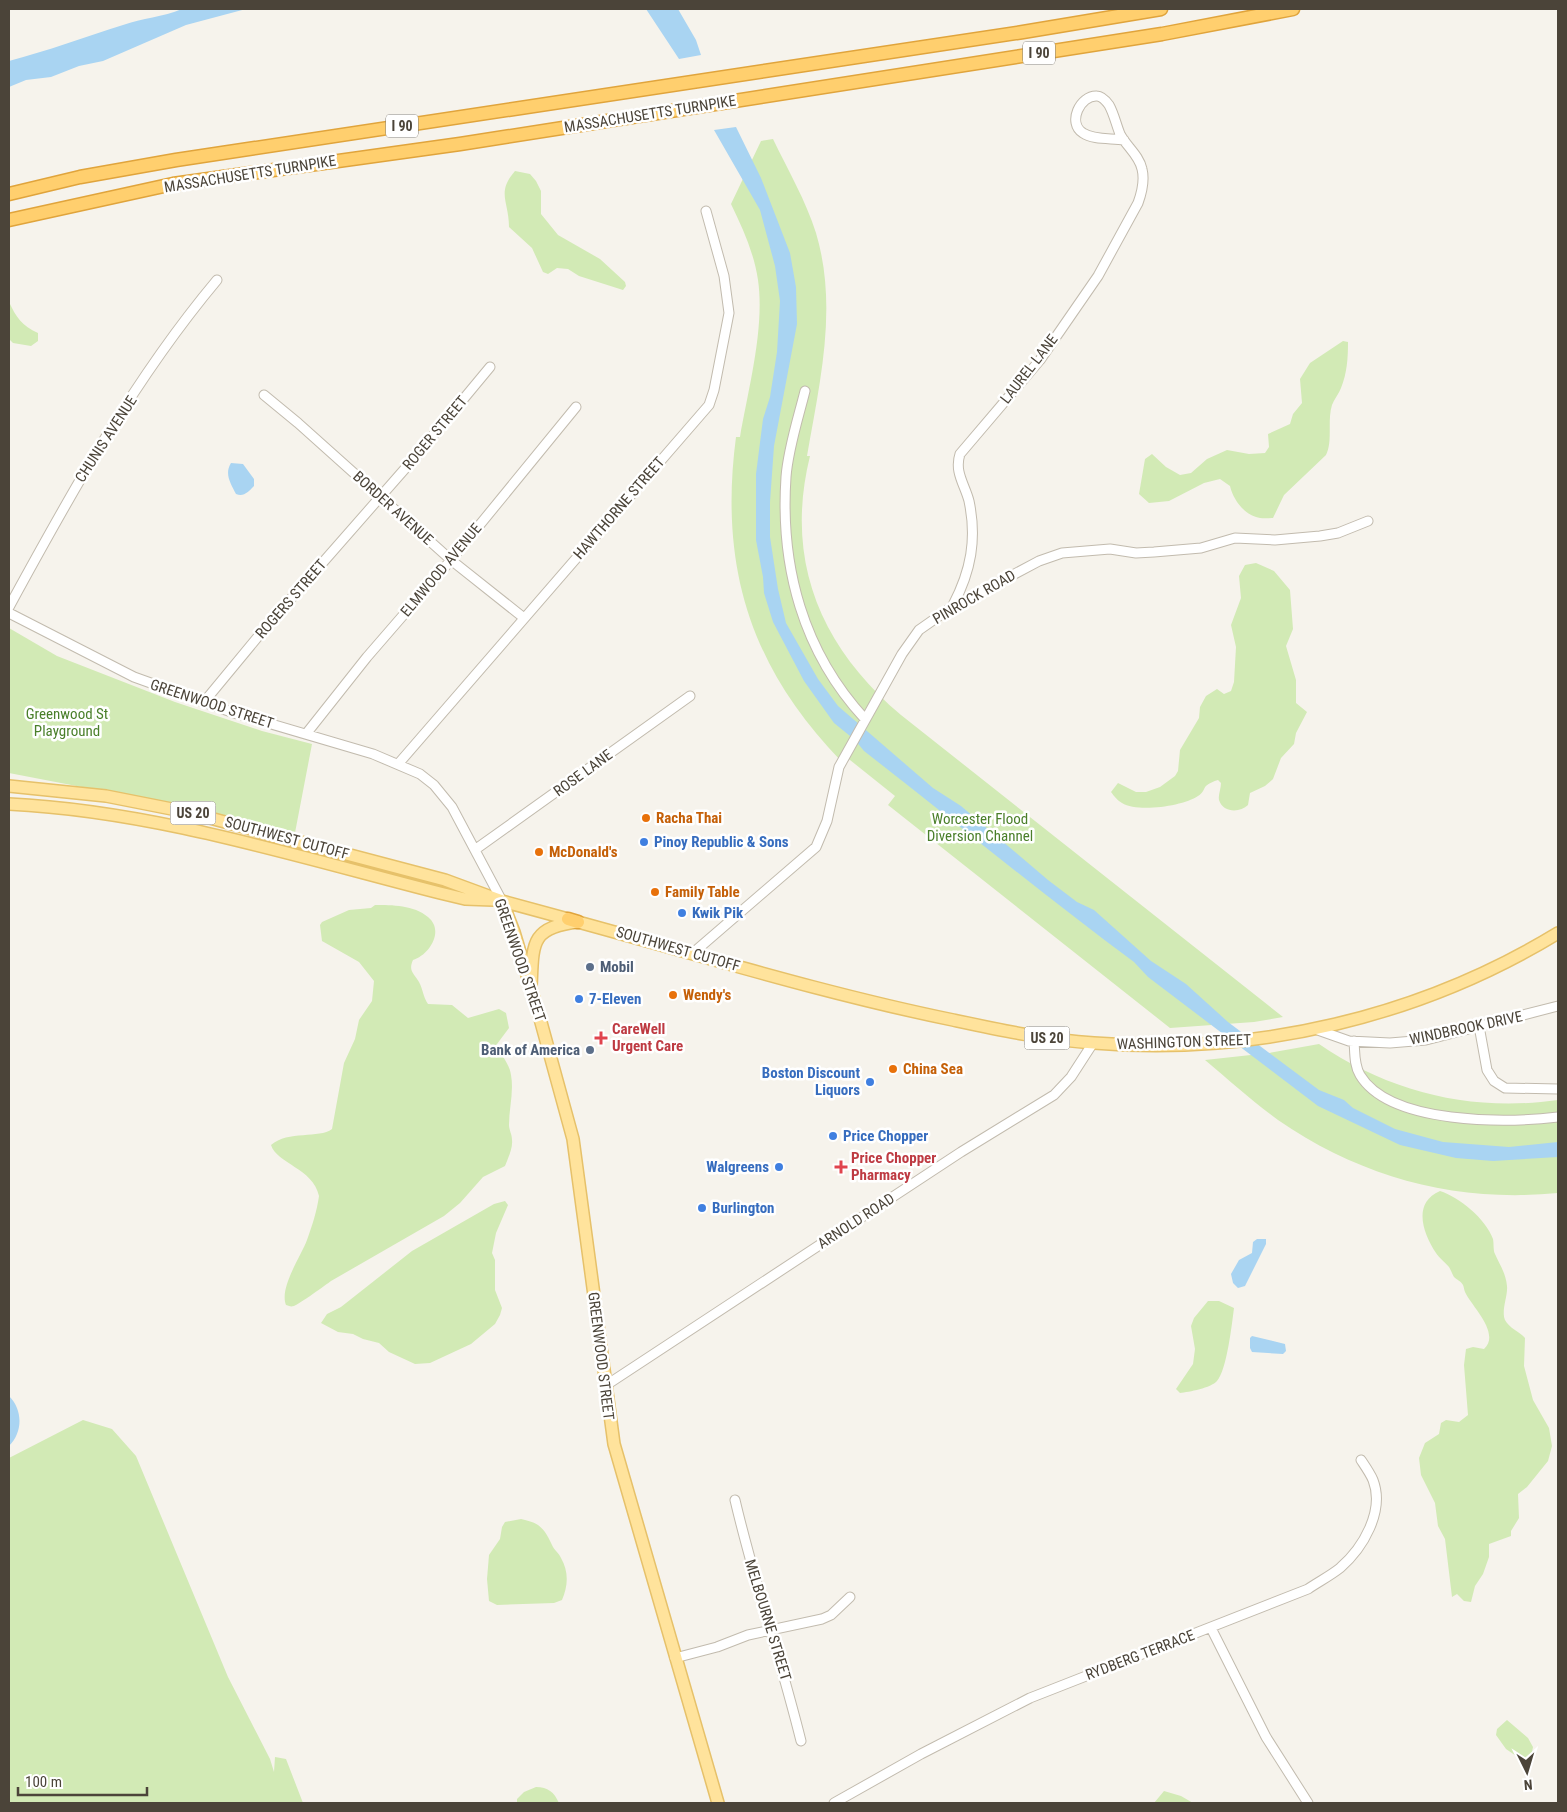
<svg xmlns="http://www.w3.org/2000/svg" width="1567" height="1812" font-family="'Roboto Condensed',sans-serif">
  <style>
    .green { fill: #d2eab5 }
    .water { fill: #a9d4f2 }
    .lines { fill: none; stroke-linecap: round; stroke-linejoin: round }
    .minor-casing { stroke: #c2bbae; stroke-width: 11 }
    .major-casing { stroke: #e6c16a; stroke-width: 14 }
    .highway-casing { stroke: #e0a43c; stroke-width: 15 }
    .minor { stroke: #fff; stroke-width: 9 }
    .major { stroke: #ffe39c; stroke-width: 11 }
    .highway { stroke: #ffcf6e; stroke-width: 12 }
    .food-dot { fill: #e8710a; stroke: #fff; stroke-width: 2 }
    .shop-dot { fill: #3f7fe0; stroke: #fff; stroke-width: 2 }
    .service-dot { fill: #5c6f8a; stroke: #fff; stroke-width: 2 }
    .health-dot { fill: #e0444e; stroke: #fff; stroke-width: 2 }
    .labels { text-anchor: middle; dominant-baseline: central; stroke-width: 5; stroke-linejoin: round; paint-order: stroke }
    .shield { fill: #fff; stroke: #817c74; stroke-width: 1 }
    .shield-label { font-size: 14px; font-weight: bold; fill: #4b4439 }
    .street-label { font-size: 15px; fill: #4b4439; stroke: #fff }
    .park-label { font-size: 15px; fill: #4a7f2a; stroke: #fff }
    .food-label { font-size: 15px; font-weight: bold; fill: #c56008; stroke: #fff; text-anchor: start }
    .shop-label { font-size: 15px; font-weight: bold; fill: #366cbe; stroke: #fff; text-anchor: start }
    .service-label { font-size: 15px; font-weight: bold; fill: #4e5e75; stroke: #fff; text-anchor: start }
    .health-label { font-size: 15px; font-weight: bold; fill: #be3a42; stroke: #fff; text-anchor: start }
  </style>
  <rect width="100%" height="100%" fill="#f6f3ec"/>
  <path class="green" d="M773 139C788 170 806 201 816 233 838 307 820 381 807 456H810C784 561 821 647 901 715L1283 1017 1254 1022 1170 1028 888 805 895 796 845 756 841 761C750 667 719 566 736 437H740C748 390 765 328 758 280 754 253 743 229 731 204L761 141Z
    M515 171 530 174 536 181 541 191V214L558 235 600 259 625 282 626 286 623 290 579 276 568 269 557 268 548 274 543 272 532 248 509 227C509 201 496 193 515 171Z
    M9 302C16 317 22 326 38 333V341L31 346 13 343 9 339Z
    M1343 341 1348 342C1348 359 1347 373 1341 388 1339 394 1334 399 1332 405 1327 421 1333 441 1326 455L1284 495 1273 518C1268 518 1261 519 1256 517 1243 513 1233 499 1230 486L1220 479 1204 483 1169 501 1149 503 1139 494 1145 459 1152 454 1166 467 1180 475 1191 473 1207 459 1227 450 1249 454 1265 453 1269 447 1268 434 1290 424 1293 414 1302 403 1300 379 1310 363Z
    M1256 563 1274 571 1290 590 1293 629 1286 646 1296 680V703L1307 712 1296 733 1294 744 1281 758 1273 779 1265 786 1250 793 1248 805C1240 813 1223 813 1219 800 1218 795 1221 789 1221 783L1218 780C1199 786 1208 790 1198 796 1183 806 1138 813 1122 803 1118 801 1114 796 1111 792L1118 783 1136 792H1146L1160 787 1175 776 1178 771 1180 750 1199 718 1200 707 1206 696 1217 689 1224 694 1231 691 1234 682 1236 647 1231 625 1241 598 1239 576 1245 565Z
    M9 628 57 656 175 702 262 731 312 744 294 838 201 810 9 773Z
    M375 905C392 905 414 905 428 917 445 931 429 955 413 960 408 971 414 973 419 982 423 989 423 997 428 1004L452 1005 468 1018 499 1009 506 1013 509 1028 497 1044C500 1055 509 1062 511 1075 514 1092 509 1108 509 1125 509 1130 512 1134 512 1140 513 1148 508 1158 505 1166L483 1177 460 1203 444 1216 331 1281C327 1284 298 1305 294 1306 290 1307 290 1306 286 1305 279 1288 301 1256 307 1240 312 1226 317 1211 319 1196 313 1168 277 1164 271 1145 288 1130 319 1139 332 1129L344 1063 355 1039 359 1020 372 1001 374 981 359 962 322 941 320 925 322 922 349 910 371 908Z
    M1319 1044C1391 1093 1472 1112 1558 1100V1193C1457 1203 1362 1178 1278 1120 1253 1102 1229 1080 1205 1060L1269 1053Z
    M1440 1191C1459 1197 1486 1219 1493 1239 1494 1244 1493 1250 1495 1254 1500 1265 1506 1274 1507 1286 1508 1296 1501 1311 1505 1320 1509 1328 1520 1332 1525 1338L1524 1366 1533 1400 1549 1428 1552 1446 1548 1461 1527 1487 1518 1494 1519 1518 1511 1531V1536L1489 1544V1557L1483 1574 1475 1586 1471 1602 1464 1601 1457 1594 1452 1597 1445 1539 1438 1526 1435 1503 1421 1475 1419 1458 1425 1443 1439 1434 1441 1423 1446 1420 1459 1422 1468 1415 1464 1365 1466 1349 1473 1347 1484 1349C1501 1333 1472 1307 1465 1292 1464 1290 1464 1287 1463 1285 1461 1281 1457 1280 1454 1277 1452 1274 1451 1270 1449 1267 1445 1262 1439 1258 1436 1253 1423 1233 1412 1203 1440 1191Z
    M505 1201 508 1205 496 1233 492 1253 495 1260V1290L502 1308 500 1315 495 1324 471 1344 430 1363 415 1364 389 1352 379 1343 363 1339 353 1334 338 1332 321 1323 327 1314 341 1307 412 1251 494 1204Z
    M1208 1301H1219L1234 1308C1232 1323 1227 1370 1217 1381 1211 1388 1189 1392 1180 1393L1176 1389 1193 1364 1195 1349 1191 1326 1194 1318Z
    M83 1420 112 1429 136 1456 228 1677 270 1759 274 1772 275 1757 286 1759 303 1803H9V1458Z
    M521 1519C540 1523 544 1528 552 1545 554 1550 559 1553 561 1558 569 1572 568 1586 562 1600L554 1603 497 1605 489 1601 487 1579 489 1555 500 1539 502 1527 505 1522Z
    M1507 1720 1528 1738 1533 1747 1532 1752 1522 1760 1506 1749 1496 1735 1497 1729Z
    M536 1787C548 1787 554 1792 559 1803H517V1799L524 1792Z
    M1164 1791 1181 1796 1193 1803H1154Z"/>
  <path class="water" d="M182 9H246L186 25 103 61 79 66 51 77 26 80 9 87V61C47 51 85 37 123 25 142 18 163 17 182 9Z
    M646 9H678L696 40 701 55 679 59Z
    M736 127 761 178 790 253 796 287 797 324 774 446 770 502V537L778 589 786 623 818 679 838 706 933 788 961 806 1048 880 1077 902 1094 910 1151 961 1186 984 1228 1022 1319 1090 1344 1100 1353 1108 1395 1129 1443 1142 1509 1147 1558 1142V1157L1493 1161 1456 1158 1400 1145 1318 1106 1148 977 1134 962C1042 894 954 821 864 751L855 740 834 723 804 681 773 622 764 593 763 577 756 540V474L763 419 770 397 777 352 780 301 775 266 760 210 714 130Z
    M231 463 243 464 254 479V486C248 492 244 497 236 494 231 484 224 474 231 463Z
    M1257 1239H1266V1244L1245 1286 1238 1288 1233 1283 1231 1274 1239 1260 1252 1253 1253 1242Z
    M1252 1336 1285 1344 1286 1351 1283 1354 1252 1352 1250 1348V1338Z
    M9 1396C23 1410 23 1432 9 1446Z"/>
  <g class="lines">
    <g class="minor-casing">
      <path id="minor" d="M805 391C798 419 788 449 786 477 780 567 803 652 865 719
        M264 395 298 423 451 560 524 618
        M953 605C971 571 977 539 969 501 965 485 954 472 960 454L1040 360 1098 276 1138 203C1142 192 1145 181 1142 169 1139 155 1126 146 1120 134 1116 124 1114 114 1109 105 1106 101 1102 96 1097 96 1080 95 1067 123 1083 133 1093 140 1111 138 1124 140
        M9 607C70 495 134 379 217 280
        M9 613 134 677 234 713 373 754 420 774 434 785 452 807 502 901
        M204 702 261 633 417 455 490 367
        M306 734 367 657 451 560 576 407
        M399 763 709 405 714 390 729 313 724 276 706 211
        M476 849 690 696
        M693 953 816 847 827 821 839 767 902 654 919 630 949 609 1039 561 1062 553 1110 549 1136 553 1154 552 1201 548 1235 538 1275 540 1320 536 1338 533 1368 521
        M1479 1026 1487 1070 1494 1081 1505 1088 1558 1089
        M1315 1029 1349 1041 1390 1043 1426 1040 1558 1006
        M1354 1041C1355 1053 1354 1065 1360 1075 1390 1125 1507 1123 1558 1117
        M605 1386 961 1152 1054 1095 1071 1077 1093 1043
        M735 1500C754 1581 781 1660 801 1741
        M1211 1628 1266 1737 1308 1803
        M675 1658 717 1647 748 1635 822 1619 831 1615 850 1597
        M834 1803 921 1754 1030 1698 1308 1589C1318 1582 1330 1576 1340 1568 1363 1548 1385 1511 1373 1480 1370 1473 1365 1466 1361 1460"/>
    </g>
    <g class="major-casing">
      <path id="major" d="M9 786 106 796 187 812 445 880 502 901 568 919
        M9 804C155 811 298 857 440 893L465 899 493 900
        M502 901 514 932 539 1015 573 1139 614 1444 718 1803
        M531 987C533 944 530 927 578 922 703 956 826 994 953 1020 1000 1030 1046 1040 1094 1043 1255 1056 1420 1017 1558 933"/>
    </g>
    <g class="highway-casing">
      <path id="highway" d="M9 194 80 177 176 160 1023 32 1161 9
        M9 220 173 184 460 144 1162 34 1293 9
        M568 919 578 922"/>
    </g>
    <use href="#minor" class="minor"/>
    <use href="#major" class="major"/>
    <use href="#highway" class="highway"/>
  </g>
  <g class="food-dot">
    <circle cx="646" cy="818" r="5"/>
    <circle cx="539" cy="852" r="5"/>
    <circle cx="655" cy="892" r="5"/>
    <circle cx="673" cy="995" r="5"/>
    <circle cx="893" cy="1069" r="5"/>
  </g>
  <g class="shop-dot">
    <circle cx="644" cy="842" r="5"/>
    <circle cx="682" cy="913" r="5"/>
    <circle cx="579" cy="999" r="5"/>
    <circle cx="870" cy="1082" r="5"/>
    <circle cx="833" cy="1136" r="5"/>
    <circle cx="779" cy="1167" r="5"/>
    <circle cx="702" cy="1208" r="5"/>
  </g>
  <g class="service-dot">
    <circle cx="590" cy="967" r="5"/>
    <circle cx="590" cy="1050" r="5"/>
  </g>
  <g class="health-dot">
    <path d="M598.5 1030.5h5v5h5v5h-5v5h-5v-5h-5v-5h5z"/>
    <path d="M838.5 1159.5h5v5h5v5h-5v5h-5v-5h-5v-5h5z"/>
  </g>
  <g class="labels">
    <g class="shield">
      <rect x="1023" y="41.5" width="32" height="23" rx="4"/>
      <rect x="386" y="114.5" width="32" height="23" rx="4"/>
      <rect x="170.5" y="801.5" width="45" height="23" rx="4"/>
      <rect x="1024.5" y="1026.5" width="45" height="23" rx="4"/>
    </g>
    <g class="shield-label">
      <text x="1039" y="53">I 90</text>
      <text x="402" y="126">I 90</text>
      <text x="193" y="813">US 20</text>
      <text x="1047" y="1038">US 20</text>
    </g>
    <g class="street-label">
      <text transform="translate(650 114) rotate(-9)">MASSACHUSETTS TURNPIKE</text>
      <text transform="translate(250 174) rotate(-9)">MASSACHUSETTS TURNPIKE</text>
      <text transform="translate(1029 369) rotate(-52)">LAUREL LANE</text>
      <text transform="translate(435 433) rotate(-50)">ROGER STREET</text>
      <text transform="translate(106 439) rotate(-57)">CHUNIS AVENUE</text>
      <text transform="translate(393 508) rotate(42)">BORDER AVENUE</text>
      <text transform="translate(619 508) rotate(-49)">HAWTHORNE STREET</text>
      <text transform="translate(441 570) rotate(-50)">ELMWOOD AVENUE</text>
      <text transform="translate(974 597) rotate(-30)">PINROCK ROAD</text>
      <text transform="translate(291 599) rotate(-49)">ROGERS STREET</text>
      <text transform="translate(212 704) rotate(18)">GREENWOOD STREET</text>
      <text transform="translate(583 773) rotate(-36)">ROSE LANE</text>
      <text transform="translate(287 838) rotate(15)">SOUTHWEST CUTOFF</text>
      <text transform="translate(678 949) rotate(16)">SOUTHWEST CUTOFF</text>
      <text transform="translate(520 960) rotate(71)">GREENWOOD STREET</text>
      <text transform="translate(1466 1028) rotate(-12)">WINDBROOK DRIVE</text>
      <text transform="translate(1184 1042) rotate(-2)">WASHINGTON STREET</text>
      <text transform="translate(856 1221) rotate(-33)">ARNOLD ROAD</text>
      <text transform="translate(601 1356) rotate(83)">GREENWOOD STREET</text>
      <text transform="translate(768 1620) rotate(73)">MELBOURNE STREET</text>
      <text transform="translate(1140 1655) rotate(-21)">RYDBERG TERRACE</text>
    </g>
    <g class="park-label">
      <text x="67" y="714">Greenwood St<tspan x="67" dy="17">Playground</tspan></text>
      <text x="980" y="819">Worcester Flood<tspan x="980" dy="17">Diversion Channel</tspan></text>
    </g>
    <g class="food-label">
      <text x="656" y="818">Racha Thai</text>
      <text x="549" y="852">McDonald's</text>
      <text x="665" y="892">Family Table</text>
      <text x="683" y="995">Wendy's</text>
      <text x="903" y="1069">China Sea</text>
    </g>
    <g class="shop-label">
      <text x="654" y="842">Pinoy Republic &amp; Sons</text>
      <text x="692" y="913">Kwik Pik</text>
      <text x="589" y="999">7-Eleven</text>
      <text x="860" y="1073" text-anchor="end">Boston Discount<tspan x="860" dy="17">Liquors</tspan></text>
      <text x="843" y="1136">Price Chopper</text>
      <text x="769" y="1167" text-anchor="end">Walgreens</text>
      <text x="712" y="1208">Burlington</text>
    </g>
    <g class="service-label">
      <text x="600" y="967">Mobil</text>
      <text x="580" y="1050" text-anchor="end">Bank of America</text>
    </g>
    <g class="health-label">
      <text x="612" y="1029">CareWell<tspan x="612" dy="17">Urgent Care</tspan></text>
      <text x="851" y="1158">Price Chopper<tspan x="851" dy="17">Pharmacy</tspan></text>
    </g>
  </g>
  <rect width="1567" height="1812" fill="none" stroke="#4b4439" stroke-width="20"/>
  <g transform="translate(1527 1772) rotate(175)" stroke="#ffffff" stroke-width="4" paint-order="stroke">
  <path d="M0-4L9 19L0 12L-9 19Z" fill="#4b4439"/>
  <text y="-8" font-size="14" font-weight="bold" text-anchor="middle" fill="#4b4439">N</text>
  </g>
  <path d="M18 1787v8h129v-8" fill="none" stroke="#4b4439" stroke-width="2.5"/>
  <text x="25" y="1787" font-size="15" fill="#4b4439" stroke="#ffffff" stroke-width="4" paint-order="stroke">100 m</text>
</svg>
